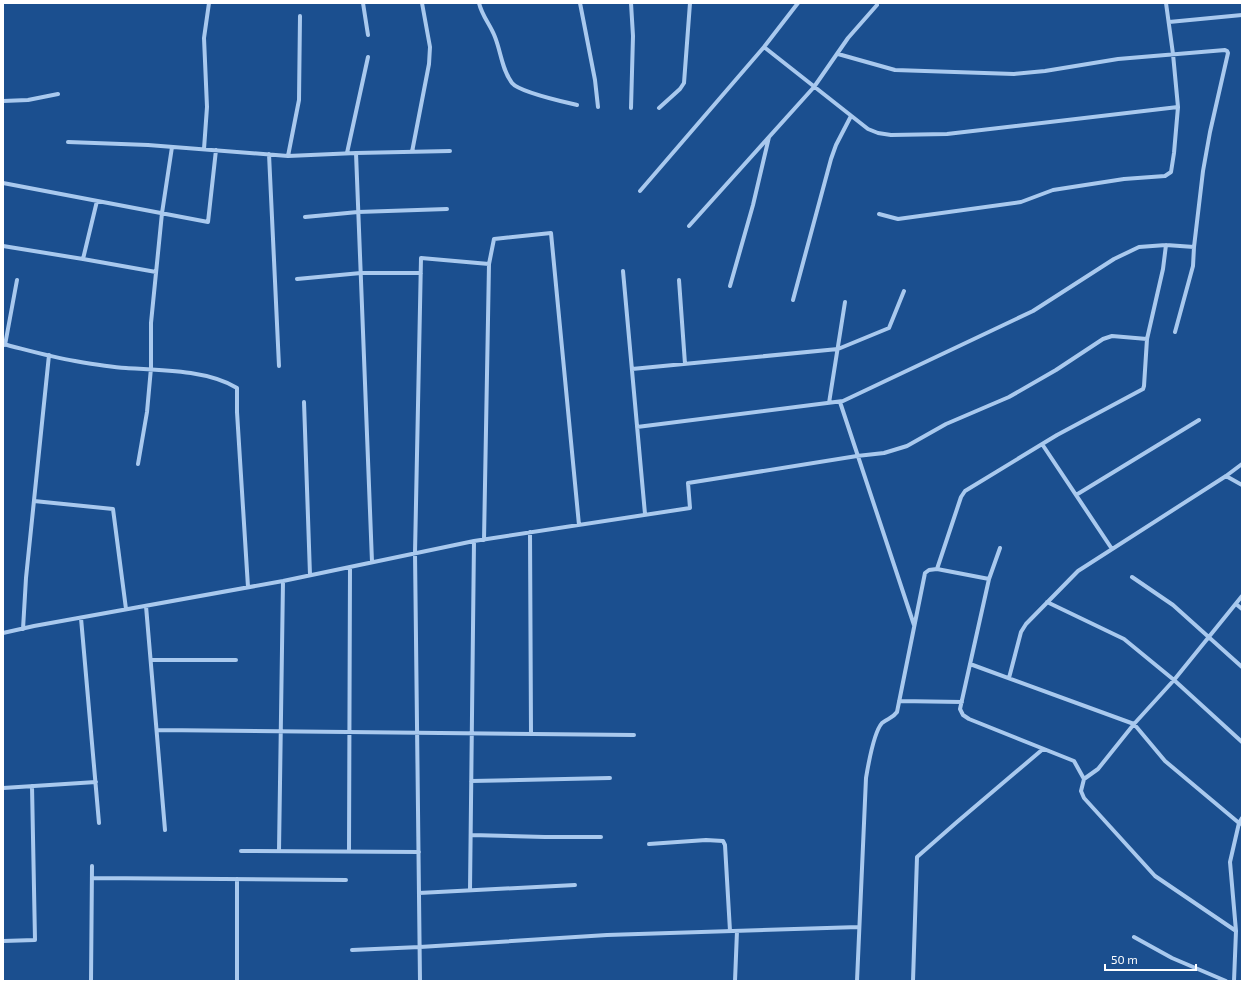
<svg xmlns="http://www.w3.org/2000/svg" width="1245" height="984" font-family="'Exo 2',sans-serif">
  <style>
    .lines { fill: none; stroke-linecap: round; stroke-linejoin: round }
    .minor { stroke: #a9c9ee; stroke-width: 4 }
  </style>
  <rect width="100%" height="100%" fill="#1b4f8f"/>
  <g class="lines">
    <path class="minor" d="M363 3 368 35
      M479 3C482 16 490 24 495 37 501 52 502 70 512 83 519 92 564 102 577 105
      M580 3 595 80 598 107
      M631 3 633 36 631 108
      M1169 22 1242 15
      M764 47 868 129 878 133 891 135 947 134 1178 107
      M838 54 895 70 1014 74 1045 71 1118 59 1225 50 1227 51 1228 53 1210 132 1203 171 1194 247 1193 266 1175 332
      M3 101 28 100 58 94
      M659 108 680 89 684 83 690 3
      M68 142 148 145 288 156 356 153 450 151
      M204 149 207 107 204 38 209 3
      M412 152 429 64 430 47 422 3
      M347 153 368 57
      M356 153 372 562
      M269 154 279 366
      M288 156 299 100 300 16
      M3 183 208 222 216 150
      M640 191 764 47 798 3
      M879 214 898 219 1021 202 1053 190 1124 179 1165 176 1171 172 1174 153 1178 107 1173 54 1166 3
      M305 217 358 212 447 209
      M689 226 814 87 848 38 877 5
      M3 246 83 259 97 201
      M83 259 156 272
      M489 264 494 239 551 233 579 525
      M623 271 645 514
      M297 279 361 273H421
      M679 280 685 364
      M730 286 753 205 769 137
      M793 300 831 159 836 145 851 116
      M3 344C27 350 51 357 75 361 92 364 109 367 126 368 160 370 208 370 237 388V412L248 587
      M5 345 17 280
      M632 369 838 349 889 328 904 291
      M304 402 310 575
      M840 402 914 625
      M829 403 845 302
      M637 427 843 401 1033 311 1114 259 1139 247 1166 245 1194 247
      M1042 444 1112 549
      M138 464 147 412 151 368V323L162 213 172 147
      M1226 476 1242 485
      M1076 495 1199 420
      M34 501 113 509 126 609
      M530 532 531 734
      M1000 548 989 579 960 709 963 715 969 719 1074 761 1084 779 1081 791 1084 798 1155 876 1236 931
      M937 569 961 497 965 491 1057 435 1143 389 1144 386 1147 339 1163 269 1166 245
      M1132 577 1173 605 1242 667
      M1047 602 1124 639 1174 680 1242 742
      M1236 604 1242 609
      M146 606 165 830
      M81 618 99 823
      M23 629 26 578 49 355
      M3 633 34 626 283 581 474 541 690 508 688 483 857 456 884 453 907 446 946 424 1009 397 1056 370 1103 339 1112 336 1147 339
      M151 660H236
      M970 664 1134 724 1165 761 1239 823 1242 824
      M1009 678 1021 632 1026 624 1078 571 1226 476 1242 464
      M899 701 962 702
      M157 730 634 735
      M1084 779 1098 769 1134 724 1174 680 1242 596
      M471 781 610 778
      M3 788 96 782
      M471 835 545 837H601
      M649 844 706 840 723 841 725 845 730 931
      M241 851 419 852
      M279 851 283 581
      M349 851 350 567
      M92 878 346 880
      M470 890 474 541
      M419 893 575 885
      M1134 937 1172 958 1226 981
      M3 941 35 940 32 786
      M352 950 420 947 607 935 859 927
      M91 981 92 866
      M237 981V879
      M420 981 415 553 421 258 489 264 484 540
      M735 981 737 931
      M857 981 866 778C868 766 874 732 882 723 888 718 892 719 897 712L925 573 929 570 937 569 989 579
      M913 981 917 857 957 822 1043 749
      M1234 981 1236 931 1230 862 1239 823 1242 818"/>
  </g>
  <rect width="1245" height="984" fill="none" stroke="#ffffff" stroke-width="8"/>
  <path d="M1105 964v6h91v-6" fill="none" stroke="#ffffff" stroke-width="2"/>
  <text x="1111" y="964" font-size="12" fill="#ffffff" stroke="#1b4f8f" stroke-width="3" paint-order="stroke">50 m</text>
</svg>
